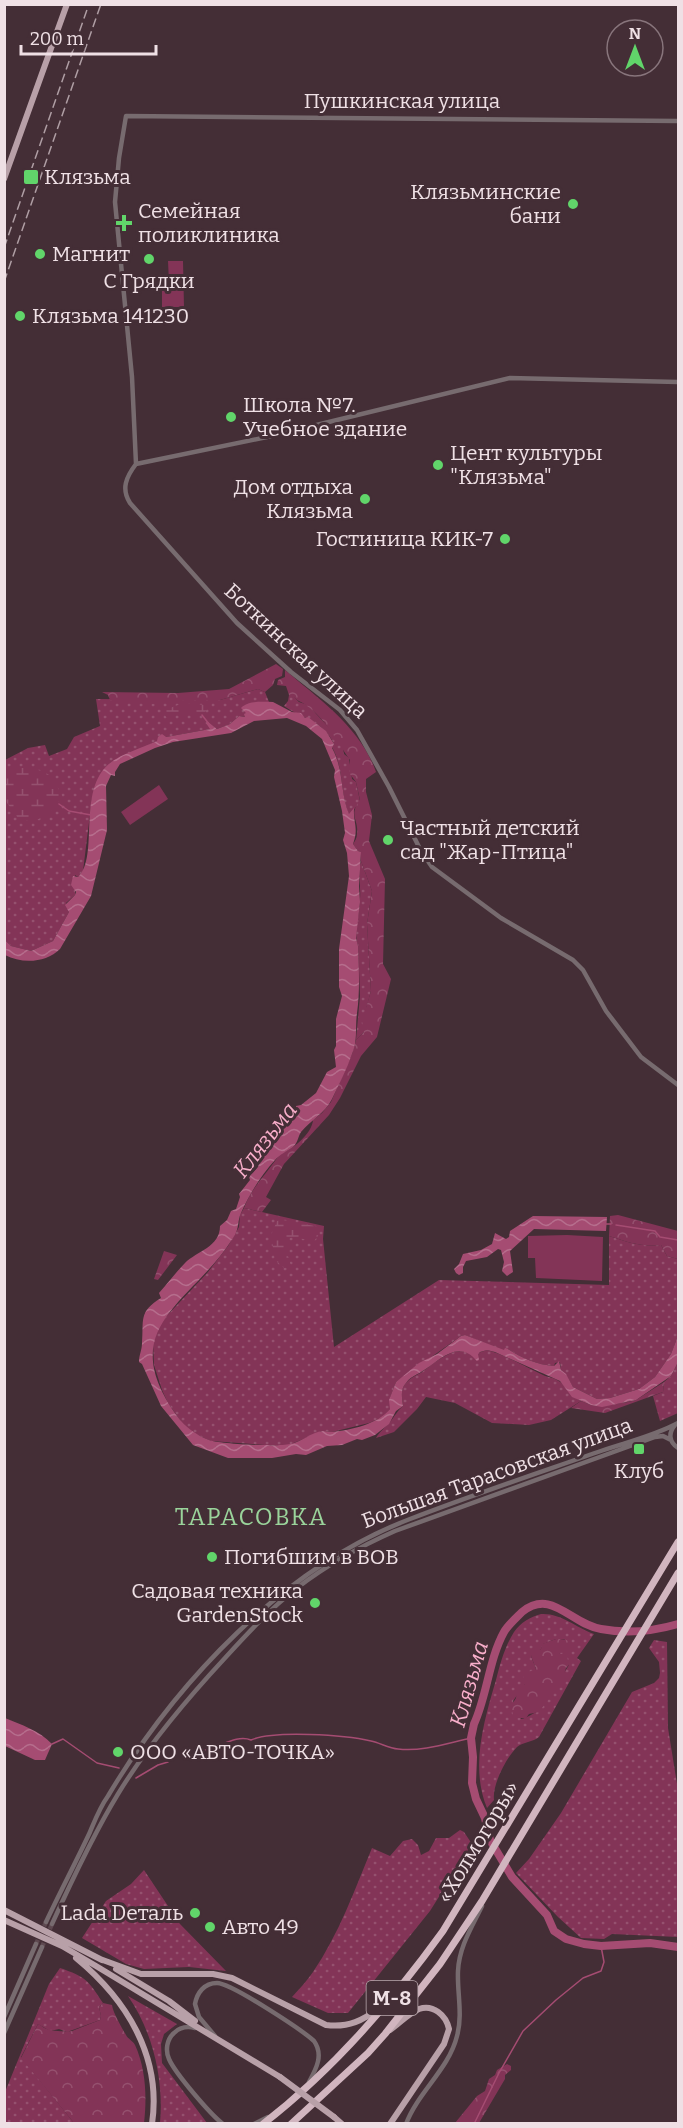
<svg xmlns="http://www.w3.org/2000/svg" width="683" height="2128" font-family="Bitter,serif">
  <style>
    .grass { fill: url(#grass-dots); fill-rule: evenodd }
    .forest { fill: url(#forest-crowns) }
    .wetland { fill: url(#wetland-marsh) }
    .garden { fill: #833457 }
    .water { fill: url(#water-waves) }
    .lines { fill: none; stroke-linecap: round; stroke-linejoin: round }
    .stream { stroke: #a54c72; stroke-width: 1.5 }
    .river { stroke: #a54c72; stroke-width: 8 }
    .minor-tunnel { stroke: #5e4950; stroke-width: 4.5; stroke-dasharray: 4.5 2; stroke-linecap: butt }
    .minor { stroke: #776b6f; stroke-width: 4.5 }
    .major { stroke: #b8a0a8; stroke-width: 6 }
    .highway { stroke: #d1b5bf; stroke-width: 7 }
    .rail { stroke: #af9ea4; stroke-width: 1.5; stroke-dasharray: 9 4.5; stroke-linecap: butt }
    .major-bridge { stroke: #b8a0a8; stroke-width: 6 }
    .poi-dot { fill: #61d56a; stroke: #442e36; stroke-width: 2 }
    .labels { text-anchor: middle; dominant-baseline: central; stroke-width: 6; stroke-linejoin: round; paint-order: stroke }
    .shield { fill: #442e36; stroke: #bcabb0; stroke-width: 1.5 }
    .shield-label { font-size: 20px; font-weight: bold; fill: #efe0e5 }
    .street-label { font-size: 21px; fill: #efe0e5; stroke: #442e36 }
    .poi-label { font-size: 21px; fill: #efe0e5; stroke: #442e36; text-anchor: start }
    .water-label { font-size: 22px; font-style: italic; fill: #f8aeca; stroke: #442e36 }
    .quarter-label { font-size: 24px; letter-spacing: 1.5px; fill: #9ad49b; stroke: #442e36 }
  </style>
  <defs>
    <pattern id="grass-dots" width="8" height="8" patternUnits="userSpaceOnUse" patternTransform="scale(1.5)"><rect width="8" height="8" fill="#833457"/><path d="M2 2h.1M6 6h.1" fill="none" stroke="#95516f" stroke-width="1.8" stroke-linecap="round"/></pattern>
    <pattern id="forest-crowns" width="20" height="18" patternUnits="userSpaceOnUse" patternTransform="scale(1.5)"><rect width="20" height="18" fill="#833457"/><path d="M2 6a3 3 0 1 1 6 0M12 15a3 3 0 1 1 6 0" fill="none" stroke="#95516f"/></pattern>
    <pattern id="wetland-marsh" width="20" height="14" patternUnits="userSpaceOnUse" patternTransform="scale(1.5)"><rect width="20" height="14" fill="#833457"/><path d="M1 5h8M5 5V1M11 12h8M15 12V8" fill="none" stroke="#95516f"/></pattern>
    <pattern id="water-waves" width="16" height="10" patternUnits="userSpaceOnUse" patternTransform="scale(1.5)"><rect width="16" height="10" fill="#a54c72"/><path d="M0 5q4-4 8 0t8 0" fill="none" stroke="#b66e8d"/></pattern>
  </defs>
  <rect width="100%" height="100%" fill="#442e36"/>
  <path class="grass" d="M258 689 265 692 269 702 251 703 246 717 239 716 230 724 217 729 211 725 210 729 166 737 110 763 92 798 83 871 78 877 75 875V895L66 903 69 912 53 941 31 951 11 946 5 940V760L28 748 45 745 49 756 67 749 74 737 100 726 96 699 220 700Z
    M289 695H292L299 702 308 705 332 731 343 748 344 754 349 758 352 779 356 782 360 801 351 814 349 815C340 793 344 768 332 747L334 744C323 720 302 719 284 706L288 701Z
    M361 861 372 891 367 924 371 991 366 1009 364 1032 356 1040 360 996 358 946C353 931 360 915 360 899 361 887 358 874 361 861Z
    M244 1208 324 1226 323 1239 334 1347 439 1280 609 1285V1236C627 1242 641 1247 661 1245L667 1256 678 1259V1336L671 1354 655 1377 639 1389 610 1398 597 1399 573 1387 566 1375 561 1370 560 1362 555 1363 554 1366C538 1365 521 1358 508 1349L504 1351 465 1335 461 1336 396 1382 390 1398V1409L385 1416 369 1423 332 1432 322 1431 289 1445H265L211 1441 193 1433 182 1423 168 1403 162 1390 154 1365 153 1342 161 1322 208 1272 228 1246 239 1227 240 1215Z
    M487 1350C506 1355 525 1367 543 1375 547 1377 552 1377 557 1380 567 1385 568 1395 581 1401L551 1420 529 1425 492 1423 455 1403 426 1397 417 1409 394 1432 376 1438C380 1431 385 1428 390 1422 395 1416 397 1411 403 1406 402 1398 400 1389 406 1383 410 1378 417 1375 422 1372 435 1363 455 1343 472 1355Z
    M678 1362V1413L660 1421 653 1396 663 1392 664 1382 671 1376Z
    M541 1614C561 1613 575 1627 594 1634L577 1658 581 1661 539 1737C533 1742 523 1742 517 1747 506 1758 492 1785 494 1800L487 1808C470 1767 484 1721 496 1680 500 1664 505 1646 514 1632 521 1622 530 1617 541 1614ZM556 1639H565L559 1653 569 1665 539 1711C532 1713 528 1718 521 1719L513 1701 525 1684V1679L536 1669 531 1656 541 1649 543 1644Z
    M654 1640 667 1642 668 1728 678 1790V1937L612 1934 604 1939 581 1938 558 1917 516 1873 529 1859 561 1813 632 1692 654 1683 659 1678 660 1673 659 1662 649 1648Z
    M460 1830 464 1832 472 1844 430 1911 348 2013H328L292 1997C299 1989 307 1981 313 1972 339 1934 355 1889 372 1848L390 1856 403 1841 412 1839 418 1845 421 1855 429 1851 436 1838H449Z
    M144 1870 180 1924 226 1971 189 1967 144 1969 126 1964 82 1938 106 1901 131 1884Z
    M60 1968C86 1977 88 1980 103 2003L99 2007 101 2016 100 2020 67 2032 59 2029 50 2031 38 2024 21 2057 74 2123 5 2124V2092L49 1984Z
    M128 1996 177 2024 164 2034 161 2044 162 2063 207 2123H160C164 2080 153 2032 128 1996Z"/>
  <path class="forest" d="M276 664 283 669 282 676 275 679 273 685 265 692 258 689 220 700H189L151 704 110 700 108 695 102 692 178 693 229 689Z
    M285 670C319 699 361 728 376 772L366 779V792L372 815 369 841 385 879 383 964 391 979 377 1037 361 1056 340 1098 329 1115 284 1164 266 1197 271 1200 262 1212 244 1208C251 1188 268 1172 280 1154 292 1150 312 1134 313 1120L322 1113 331 1102 352 1054 356 1040 364 1032 362 1021 371 991 367 924 372 891 361 861V852L358 851 353 844C355 841 357 838 357 834 359 819 348 816 360 800L356 782 350 774V760C336 740 324 715 301 702 296 700 294 696 289 695L286 686 277 685 278 680 285 677Z
    M618 1215 678 1231V1259L667 1256 661 1245C641 1247 627 1242 609 1236L610 1216Z
    M164 1251 177 1255 158 1280 154 1279Z
    M664 1382 663 1392 605 1413 571 1408 581 1401 591 1405 602 1406 628 1402 636 1400Z
    M556 1639C565 1639 570 1639 574 1648L572 1652 559 1653 567 1656 569 1665 566 1668 562 1681 539 1712 529 1714 526 1718H517L513 1715 511 1706 516 1698 517 1689 525 1684 523 1674 536 1669 531 1656 533 1652 541 1649 542 1644Z
    M103 2003 112 2005C113 2013 122 2028 126 2035 128 2039 133 2041 135 2045 146 2069 147 2098 144 2123H74L21 2058 38 2024C41 2025 43 2028 47 2029 50 2031 68 2032 72 2031L100 2020 101 2016 99 2007Z
    M507 2064 511 2066V2070L505 2075V2079L479 2123H455L477 2096 485 2091 489 2079 495 2075 497 2070Z"/>
  <path class="wetland" d="M183 703 205 705 207 710 202 715 182 713 167 718 164 714 165 710Z
    M25 767C50 772 51 773 62 796 57 806 44 820 31 821 27 821 21 818 17 817L5 800V768Z
    M283 1220 320 1227 318 1236 314 1241 292 1237 288 1239V1256L291 1266 284 1268 275 1260 271 1235 277 1221Z"/>
  <path class="garden" d="M168 261H183L184 307H162V283H169Z
    M159 785 168 799 130 825 121 812Z
    M567 1235 603 1237 602 1281 536 1278 535 1258H528V1236Z"/>
  <path class="water" d="M273 702 292 712 301 713 305 718 308 717 326 731 334 744 332 748C344 769 340 793 349 814L354 808C353 823 359 828 353 844L358 851 361 852 359 886 360 902 356 938 358 946C359 968 360 992 357 1013 355 1027 358 1040 352 1054 347 1069 339 1084 332 1099 325 1113 311 1120 301 1132 298 1136 298 1143 293 1147 286 1152 280 1154 275 1160 261 1175 249 1195 241 1213 237 1221 240 1228 233 1238 191 1305 113 1326 177 1416 185 1427 196 1435 209 1440 218 1444 279 1447 290 1444 302 1442 311 1432 323 1431 326 1431 329 1432 332 1432 351 1430 378 1424 390 1409L389 1400 396 1382 419 1363 437 1354 461 1336 465 1335 504 1350 505 1348 508 1349C521 1358 538 1365 554 1366L559 1361 561 1370 566 1374 573 1387 597 1399 610 1398 639 1389 655 1377 671 1354 678 1336V1362L671 1376 636 1400 602 1407 591 1405 572 1397 560 1381 495 1352 487 1350 480 1352 478 1354 479 1360 477 1361C458 1338 439 1361 421 1372 416 1375 409 1378 406 1383 400 1389 402 1398 403 1406L396 1411 389 1424 375 1435 362 1440 357 1439 342 1445 327 1446 306 1455 296 1454 272 1458H228L193 1445 161 1406 142 1364 139 1362C139 1355 142 1350 142 1343 144 1320 138 1312 161 1298L159 1293C168 1283 176 1272 185 1263 197 1251 220 1247 220 1226L227 1220 231 1211 236 1209 240 1197 239 1194 250 1180 249 1177 258 1167 261 1156 265 1151 271 1148 277 1140 276 1130 280 1124C288 1121 297 1116 296 1106L301 1105 316 1093 327 1072 336 1067 334 1050 336 1046V1019L342 996 339 987V949L349 876 347 853 343 840 345 833 342 811 334 777 335 770 322 739 306 726 287 718 254 721 231 733 173 742 155 748 120 764 115 772V776L111 775 106 786 107 830 91 896 60 949C46 963 22 964 5 955V940L11 946 31 951 53 941 69 912 65 905 75 895 76 892 71 885 73 876 78 877C100 857 76 790 110 763 121 754 144 747 157 741L158 737 162 734 166 737 210 729 206 723 208 722 217 729 230 724 239 716 245 717 244 714 246 713 241 708C249 700 263 702 273 702Z
    M533 1216 607 1217 606 1231 534 1229 510 1251 513 1272 507 1276 502 1271 504 1262 501 1250 498 1249 487 1257 466 1261 463 1267V1273L459 1275 456 1273 454 1269 459 1264 463 1254 481 1250 492 1244 495 1233 506 1239 509 1237 510 1231Z
    M5 1718C21 1725 39 1730 52 1744L45 1760H35L5 1746Z"/>
  <g class="lines">
    <path class="stream" d="M202 715 209 724
      M59 804 69 811 91 815
      M606 1224H611
      M616 1225 655 1231 660 1237 678 1240
      M52 1744 63 1739 97 1763 119 1768
      M205 1750C220 1747 237 1734 251 1740 274 1730 345 1735 371 1741 380 1743 389 1748 398 1749 422 1752 448 1743 471 1738
      M136 1778 158 1765 168 1762
      M474 2124 499 2073 523 2031 556 2000 583 1978 601 1971 604 1962 601 1946"/>
    <path class="river" d="M678 1624C654 1631 627 1634 601 1629 570 1624 552 1588 522 1612 516 1618 508 1625 504 1632 489 1659 487 1696 474 1724L471 1738 473 1757 472 1783 476 1799 485 1818 490 1840 512 1877 547 1915 554 1931 566 1939 584 1944 601 1946 650 1943 678 1947"/>
    <path class="minor-tunnel" d="M36 1944 46 1922
      M42 1947 52 1924"/>
    <path class="minor" d="M136 464 132 377 115 202 119 158 126 116 678 121
      M136 464C126 477 121 489 130 503L237 623 291 672 340 710 357 730 389 787 421 851 432 867 501 918 573 960 583 970 606 1011 641 1057 678 1085
      M136 464 267 437 510 378 678 382
      M675 1425C668 1433 669 1442 678 1448
      M46 1922C60 1892 76 1862 90 1832 95 1820 100 1807 108 1796 176 1682 284 1567 410 1519 472 1495 535 1474 598 1452 624 1443 654 1436 678 1423
      M52 1924C72 1880 93 1835 118 1794 148 1745 186 1700 225 1658 247 1634 271 1608 297 1588 327 1565 361 1546 395 1531L655 1437 663 1436 671 1440
      M4 2017 36 1944
      M195 2028C187 2026 180 2027 174 2033 167 2039 165 2050 169 2059 175 2073 210 2114 223 2124
      M4 2033 42 1947
      M215 2036 199 2017 195 2004C197 1993 204 1983 217 1983 231 1983 302 2030 314 2041 324 2055 316 2069 309 2082
      M254 2124 268 2117
      M406 2124C418 2092 449 2069 457 2036 463 2015 457 1992 458 1971 459 1947 472 1927 482 1906"/>
    <path class="major" d="M4 179 67 4
      M4 1910 102 1960
      M4 1920 62 1946 96 1966 280 2077
      M76 1958C126 1999 162 2056 152 2124
      M100 1959 141 1974H213L232 1978 326 2025C349 2028 363 2020 380 2008
      M116 1969 169 2001 195 2021
      M334 2117 342 2124
      M390 2124 444 2044 449 2029C446 2015 433 2004 419 2009 409 2013 399 2024 390 2030"/>
    <path class="highway" d="M263 2124C333 2070 391 2003 443 1931L678 1542
      M291 2124 368 2053 385 2034 440 1964 482 1901 678 1573"/>
    <path class="rail" d="M4 248 89 4
      M4 282 101 4"/>
    <path class="major-bridge" d="M280 2077 334 2117"/>
  </g>
  <g class="poi-dot">
    <rect x="23" y="169" width="16" height="16" rx="3"/>
    <circle cx="573" cy="204" r="6"/>
    <path d="M121 214h6v6h6v6h-6v6h-6v-6h-6v-6h6z"/>
    <circle cx="40" cy="254" r="6"/>
    <circle cx="149" cy="259" r="6"/>
    <circle cx="20" cy="316" r="6"/>
    <circle cx="231" cy="417" r="6"/>
    <circle cx="438" cy="465" r="6"/>
    <circle cx="365" cy="499" r="6"/>
    <circle cx="505" cy="539" r="6"/>
    <circle cx="388" cy="840" r="6"/>
    <rect x="633" y="1443" width="12" height="12" rx="3"/>
    <circle cx="212" cy="1557" r="6"/>
    <circle cx="315" cy="1603" r="6"/>
    <circle cx="118" cy="1752" r="6"/>
    <circle cx="195" cy="1913" r="6"/>
    <circle cx="210" cy="1927" r="6"/>
  </g>
  <g class="labels">
    <rect class="shield" x="366.5" y="1981" width="51" height="34" rx="4.5"/>
    <g class="shield-label">
      <text x="392" y="1998">М-8</text>
    </g>
    <g class="street-label">
      <text x="402" y="101">Пушкинская улица</text>
      <text transform="translate(296 651) rotate(43)">Боткинская улица</text>
      <text transform="translate(497 1473) rotate(-20)">Большая Тарасовская улица</text>
      <text transform="translate(478 1842) rotate(-59)">«Холмогоры»</text>
    </g>
    <g class="poi-label">
      <text x="44" y="177">Клязьма</text>
      <text x="561" y="192" text-anchor="end">Клязьминские<tspan x="561" dy="24">бани</tspan></text>
      <text x="138" y="211">Семейная<tspan x="138" dy="24">поликлиника</tspan></text>
      <text x="52" y="254">Магнит</text>
      <text x="149" y="281" text-anchor="middle">С Грядки</text>
      <text x="32" y="316">Клязьма 141230</text>
      <text x="243" y="405">Школа №7.<tspan x="243" dy="24">Учебное здание</tspan></text>
      <text x="450" y="453">Цент культуры<tspan x="450" dy="24">"Клязьма"</tspan></text>
      <text x="353" y="487" text-anchor="end">Дом отдыха<tspan x="353" dy="24">Клязьма</tspan></text>
      <text x="493" y="539" text-anchor="end">Гостиница КИК-7</text>
      <text x="400" y="828">Частный детский<tspan x="400" dy="24">сад "Жар-Птица"</tspan></text>
      <text x="639" y="1471" text-anchor="middle">Клуб</text>
      <text x="224" y="1557">Погибшим в ВОВ</text>
      <text x="303" y="1591" text-anchor="end">Садовая техника<tspan x="303" dy="24">GardenStock</tspan></text>
      <text x="130" y="1752">ООО «АВТО-ТОЧКА»</text>
      <text x="183" y="1913" text-anchor="end">Lada Dеталь</text>
      <text x="222" y="1927">Авто 49</text>
    </g>
    <g class="water-label">
      <text transform="translate(265 1140) rotate(-52)">Клязьма</text>
      <text transform="translate(469 1684) rotate(-74)">Клязьма</text>
    </g>
    <g class="quarter-label">
      <text x="251" y="1517">ТАРАСОВКА</text>
    </g>
  </g>
  <rect width="683" height="2128" fill="none" stroke="#efe0e5" stroke-width="12"/>
  <g transform="translate(635 48)"><circle r="28" fill="#442e36" stroke="#88757c" stroke-width="1.5"/>
  <path d="M0-4.5L10 22L0 15L-10 22Z" fill="#61d56a"/>
  <text y="-9" font-size="16" font-weight="bold" text-anchor="middle" fill="#efe0e5">N</text>
  </g>
  <path d="M21 45v9h135v-9" fill="none" stroke="#efe0e5" stroke-width="3"/>
  <text x="30" y="45" font-size="18" fill="#efe0e5" stroke="#442e36" stroke-width="4.5" paint-order="stroke">200 m</text>
</svg>
